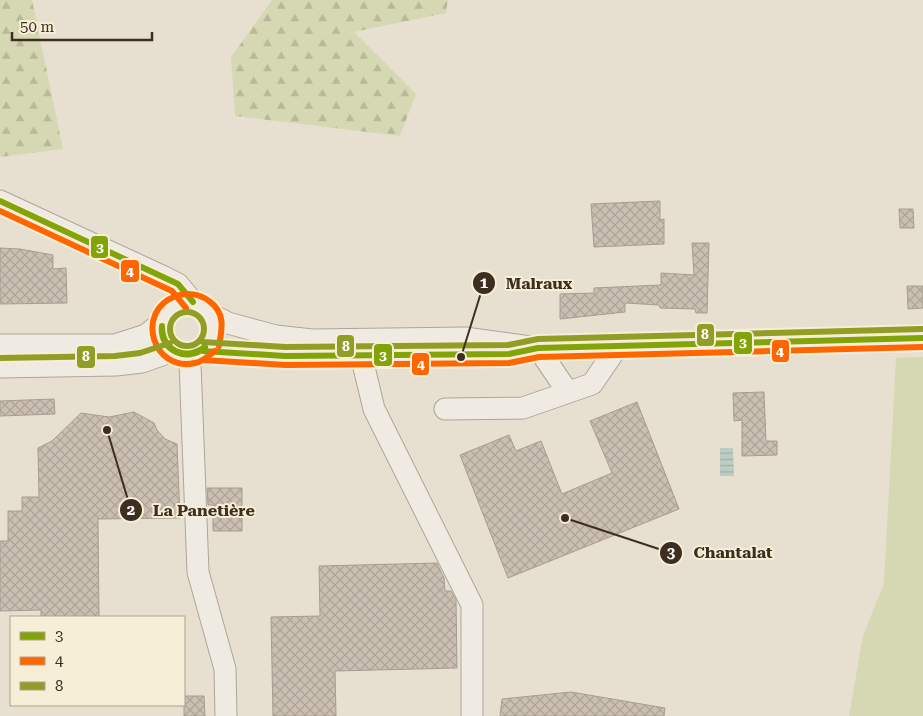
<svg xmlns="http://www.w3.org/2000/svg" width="923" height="716" font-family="'Roboto Serif',serif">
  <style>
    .grass { fill: #d6d7b3 }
    .forest { fill: url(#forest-firs) }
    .water { fill: url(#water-rules) }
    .building { fill: url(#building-cross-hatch); stroke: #a89c90 }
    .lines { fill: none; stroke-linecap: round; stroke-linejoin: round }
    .minor-casing { stroke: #ada599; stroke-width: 23 }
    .minor { stroke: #efebe3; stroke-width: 21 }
    .bus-1-casing { stroke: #f7eed8; stroke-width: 10 }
    .bus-2-casing { stroke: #f7eed8; stroke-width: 10 }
    .bus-3-casing { stroke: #f7eed8; stroke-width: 10 }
    .bus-1 { stroke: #82a408; stroke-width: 6 }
    .bus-2 { stroke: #f60; stroke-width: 6 }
    .bus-3 { stroke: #919e26; stroke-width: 6 }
    .leader { fill: none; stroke: #3d2e20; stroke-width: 2 }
    .callout-dot { fill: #3d2e20; stroke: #f7eed8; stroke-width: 2 }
    .mark-label { font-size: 15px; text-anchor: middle; font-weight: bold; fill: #fff }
    .callout-label { font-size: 16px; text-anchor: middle; font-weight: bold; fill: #3d2e20; stroke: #f7eed8; stroke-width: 4; stroke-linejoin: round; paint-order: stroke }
    .line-badge { stroke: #f7eed8; stroke-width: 2 }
    .badge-label { font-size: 14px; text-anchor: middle; font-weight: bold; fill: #fff }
  </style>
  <defs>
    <pattern id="forest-firs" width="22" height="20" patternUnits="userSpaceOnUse" patternTransform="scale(1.25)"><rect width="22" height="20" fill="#d6d7b3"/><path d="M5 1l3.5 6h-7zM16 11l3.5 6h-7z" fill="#b9b99a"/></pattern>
    <pattern id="water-rules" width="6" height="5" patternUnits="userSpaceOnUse" patternTransform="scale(1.25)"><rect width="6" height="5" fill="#bcccc2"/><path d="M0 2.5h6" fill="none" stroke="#a2b0a6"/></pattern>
    <pattern id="building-cross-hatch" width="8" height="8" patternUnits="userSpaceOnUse" patternTransform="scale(1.25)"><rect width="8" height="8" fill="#cbbfb2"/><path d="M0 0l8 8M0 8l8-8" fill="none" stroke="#afa499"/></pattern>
  </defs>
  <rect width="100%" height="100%" fill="#e7e0d1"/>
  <path class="grass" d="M923 357V716H849L863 636 884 583 896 358Z"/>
  <path class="forest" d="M0 0H32L63 149 0 157Z
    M272 0H448L446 13 354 32 416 94 400 136 235 116 231 57Z"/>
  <path class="water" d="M720 448H733L734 476H720Z"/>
  <path class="building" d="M660 201V220L664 219V244L594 247 591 204Z
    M899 209H913L914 228H900Z
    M692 243H709L707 313H696L695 309 660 308 659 305 625 303V312L560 319V294L594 293V288L661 285V273L694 275Z
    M0 248 20 249 53 255V269L66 268 67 303 0 304Z
    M907 286H923V308L908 309Z
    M764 392 766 441H777V455L742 456V420L734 421 733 393Z
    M54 399 55 414 0 416V401Z
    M637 402 679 509 508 578 460 455 509 435 516 451 541 441 562 494 612 473 590 421Z
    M134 412 154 423 157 430 165 439 177 444 180 518 98 519 99 617H41V610L0 611V541H8V511H22V497H39L38 448 52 441 81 413 109 417Z
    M207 488H242V531H213V505H208Z
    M437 563 444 578 445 591H451L456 600 457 668 335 671 336 716H273L271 617 320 616 319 566Z
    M571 692 665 708 664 716H500L502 699Z
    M184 696H204L205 716H184Z"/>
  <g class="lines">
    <g class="minor-casing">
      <path id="minor" d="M0 201 162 276 178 284 193 302
        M161 329a27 27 0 1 1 54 0a27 27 0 1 1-54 0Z
        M210 314 228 323 276 336 312 340 465 338 538 348 923 338
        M0 345H115L146 335 161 323
        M538 348 567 391
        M203 351 240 352 285 356 498 354
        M193 355 190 363 198 572 225 669 226 716
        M361 355 374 409 472 605V716
        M0 367 116 365 142 362 173 351
        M445 409 523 408 592 384 618 346"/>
    </g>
    <use href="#minor" class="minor"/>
    <g class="bus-1-casing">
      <path id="bus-1" d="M0 201 178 284 193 302
        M162 326C162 351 185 361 205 347
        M162 326C159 350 187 364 205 347
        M203 351 285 356 509 354 538 348 923 338"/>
    </g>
    <g class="bus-2-casing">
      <path id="bus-2" d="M0 211 172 291 186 308
        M215 351C209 355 203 362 195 363 153 373 134 311 176 296 187 292 200 294 209 301 226 313 222 329 219 346
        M203 360 285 365 509 363 539 357 923 347"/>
    </g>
    <g class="bus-3-casing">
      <path id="bus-3" d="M170 329a17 17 0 1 1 34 0a17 17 0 1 1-34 0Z
        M203 342 285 347 508 345 538 339 923 329
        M0 358 115 356 140 353 170 343"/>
    </g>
    <use href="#bus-1" class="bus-1"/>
    <use href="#bus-2" class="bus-2"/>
    <use href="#bus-3" class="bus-3"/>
  </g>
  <path class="leader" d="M461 357L484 283M107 430L131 510M565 518L671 553"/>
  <g class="callout-dot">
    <circle cx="461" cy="357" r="5"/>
    <circle cx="107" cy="430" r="5"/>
    <circle cx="565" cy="518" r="5"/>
    <circle cx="484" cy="283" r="12"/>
    <circle cx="131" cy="510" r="12"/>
    <circle cx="671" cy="553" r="12"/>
  </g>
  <g class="mark-label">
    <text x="484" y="288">1</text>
    <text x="131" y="515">2</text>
    <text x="671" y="558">3</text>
  </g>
  <g class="callout-label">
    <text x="539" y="289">Malraux</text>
    <text x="204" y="516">La Panetière</text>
    <text x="733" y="558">Chantalat</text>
  </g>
  <g class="line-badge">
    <rect x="90" y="235" width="19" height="24" rx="5" fill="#82a408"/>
    <rect x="120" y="259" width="20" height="24" rx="5" fill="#f60"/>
    <rect x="696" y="323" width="19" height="24" rx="5" fill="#919e26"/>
    <rect x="733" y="331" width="20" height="24" rx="5" fill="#82a408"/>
    <rect x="336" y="334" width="19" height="24" rx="5" fill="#919e26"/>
    <rect x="771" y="339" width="19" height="24" rx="5" fill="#f60"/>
    <rect x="373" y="343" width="20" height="24" rx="5" fill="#82a408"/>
    <rect x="76" y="345" width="20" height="24" rx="5" fill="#919e26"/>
    <rect x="411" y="352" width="19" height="24" rx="5" fill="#f60"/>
  </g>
  <g class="badge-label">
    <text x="100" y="252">3</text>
    <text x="130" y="276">4</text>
    <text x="705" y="339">8</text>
    <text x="743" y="347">3</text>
    <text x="346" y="351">8</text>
    <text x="780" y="356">4</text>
    <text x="383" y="360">3</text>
    <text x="86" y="361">8</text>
    <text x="421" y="369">4</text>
  </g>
  <rect x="10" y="616" width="175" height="90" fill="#f7eed8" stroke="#ada18e"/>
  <rect x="20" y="632" width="25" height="8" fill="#82a408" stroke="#ada18e"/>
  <text x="55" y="641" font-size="15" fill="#3d2e20">3</text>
  <rect x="20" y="657" width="25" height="8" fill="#ff6600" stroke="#ada18e"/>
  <text x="55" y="666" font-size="15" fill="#3d2e20">4</text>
  <rect x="20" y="682" width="25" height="8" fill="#919e26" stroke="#ada18e"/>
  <text x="55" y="691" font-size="15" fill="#3d2e20">8</text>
  <path d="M12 32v8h140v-8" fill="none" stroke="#3d2e20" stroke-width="2.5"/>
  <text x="20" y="32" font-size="15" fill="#3d2e20" stroke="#f7eed8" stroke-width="4" paint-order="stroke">50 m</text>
</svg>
